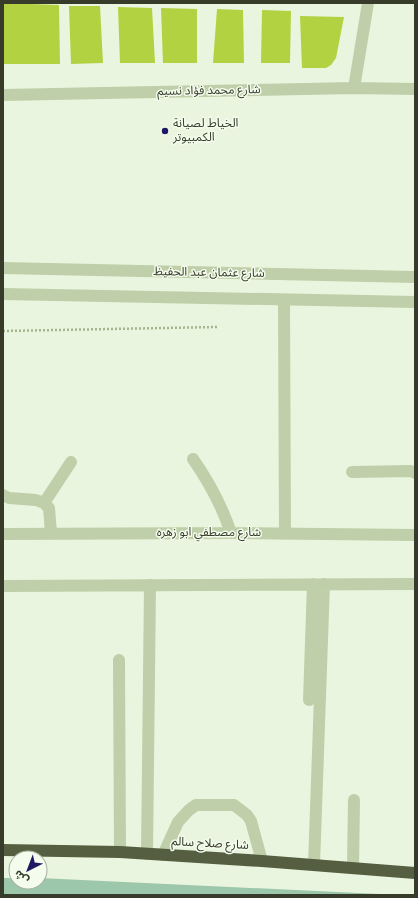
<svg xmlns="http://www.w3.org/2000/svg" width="418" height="898" font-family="Overpass,'Noto Sans Arabic',sans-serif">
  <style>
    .green { fill: #9dc7aa }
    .building { fill: #b2d241 }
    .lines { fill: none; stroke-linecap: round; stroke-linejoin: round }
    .path { stroke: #a4b48d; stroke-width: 2.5; stroke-dasharray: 2 2; stroke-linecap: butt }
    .minor { stroke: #bfcfa9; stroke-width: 12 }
    .highway { stroke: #555e40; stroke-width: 12 }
    .poi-dot { fill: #1d1a63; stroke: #f4fced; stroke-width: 1.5 }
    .labels { text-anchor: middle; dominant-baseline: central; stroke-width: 3; stroke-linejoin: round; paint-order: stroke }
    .street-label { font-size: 12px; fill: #373c2a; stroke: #f4fced }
    .poi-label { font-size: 12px; fill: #373c2a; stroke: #f4fced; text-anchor: start }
  </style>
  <rect width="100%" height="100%" fill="#eaf5df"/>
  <path class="green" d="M3 878H16V882H40V878L401 895H3Z"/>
  <path class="building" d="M3 3 59 5 60 64H3Z
    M69 6H100L103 63 71 64Z
    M118 7 152 8 155 63H120Z
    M161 8 197 9V63H163Z
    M217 9 243 10 244 63H213Z
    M262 10 291 11 290 63H261Z
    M300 16 344 17 336 58 331 65 326 68H302Z"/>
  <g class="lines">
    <path class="path" d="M3 331 217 327"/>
    <path class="minor" d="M354 88 368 3
      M3 95 354 88 415 89
      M3 268 415 277
      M3 294 415 302
      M284 300 285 534
      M193 459C209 482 222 506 231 533
      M352 472 411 471 415 473
      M3 495 9 498 36 500 44 503 49 508 51 533
      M44 503 71 462
      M3 534 231 533 415 535
      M3 586 415 584
      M119 660 120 852
      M309 700 313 584
      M147 854 150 585
      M163 855 178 822 189 810 196 805H234L247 815 251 821 262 861
      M314 865 324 584
      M353 868 354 800"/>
    <path class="highway" d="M3 850 120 852 262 861 415 873"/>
  </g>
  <circle class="poi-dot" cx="165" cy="131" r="4"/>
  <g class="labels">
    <g class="street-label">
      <text transform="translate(209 91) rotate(-1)">شارع محمد فؤاد نسيم</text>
      <text transform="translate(209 273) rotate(1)">شارع عثمان عبد الحفيظ</text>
      <text x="209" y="533">شارع مصطفي ابو زهره</text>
      <text transform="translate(210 844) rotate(3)">شارع صلاح سالم</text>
    </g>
    <g class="poi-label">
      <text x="173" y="124">الخياط لصيانة<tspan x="173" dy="14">الكمبيوتر</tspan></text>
    </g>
  </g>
  <rect width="418" height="898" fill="none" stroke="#373c2a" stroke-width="8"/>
  <g transform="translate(28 870) rotate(222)"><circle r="19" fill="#f4fced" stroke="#a8af9f"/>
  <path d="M0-3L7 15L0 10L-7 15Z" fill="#1d1a63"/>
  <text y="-6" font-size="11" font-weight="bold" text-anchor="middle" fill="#373c2a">ش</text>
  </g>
</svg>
